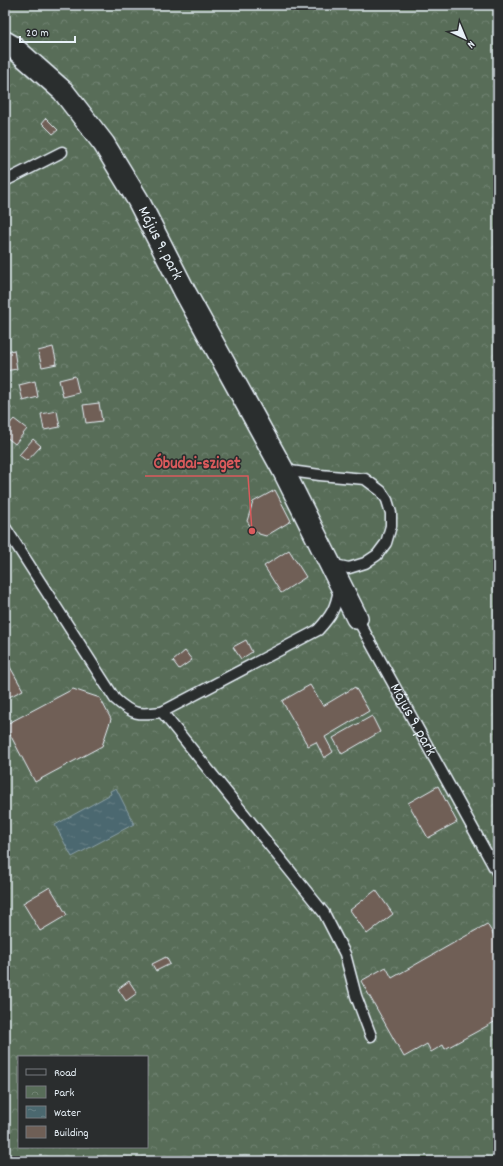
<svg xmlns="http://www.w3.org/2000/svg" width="503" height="1166" font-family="Dekko,sans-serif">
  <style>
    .park { fill: url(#park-crowns); stroke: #a0afa8; fill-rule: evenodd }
    .water { fill: url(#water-ripples); stroke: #8a9fa6 }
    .building { fill: #6f5f56; stroke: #e8f1f8 }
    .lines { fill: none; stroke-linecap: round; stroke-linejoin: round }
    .service-casing { stroke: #e8f1f8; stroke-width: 13 }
    .minor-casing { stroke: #e8f1f8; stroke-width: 24 }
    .service { stroke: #2a2d2e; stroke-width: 10 }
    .minor { stroke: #2a2d2e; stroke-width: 21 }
    .labels { text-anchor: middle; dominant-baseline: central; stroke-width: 3; stroke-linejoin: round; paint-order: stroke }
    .street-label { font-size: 16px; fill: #e8f1f8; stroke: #2a2d2e }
    .leader { fill: none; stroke: #da5a5c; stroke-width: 1.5 }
    .callout-dot { fill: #da5a5c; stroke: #2a2d2e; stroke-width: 1.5 }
    .callout-label { font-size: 17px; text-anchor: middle; font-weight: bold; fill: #da5a5c; stroke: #2a2d2e; stroke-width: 3; stroke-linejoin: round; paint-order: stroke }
  </style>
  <defs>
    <pattern id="park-crowns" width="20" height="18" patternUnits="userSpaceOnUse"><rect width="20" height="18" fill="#586d59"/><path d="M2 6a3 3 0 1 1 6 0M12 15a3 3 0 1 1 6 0" fill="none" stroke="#708272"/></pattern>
    <pattern id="water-ripples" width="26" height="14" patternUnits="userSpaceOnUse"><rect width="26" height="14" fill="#4b686f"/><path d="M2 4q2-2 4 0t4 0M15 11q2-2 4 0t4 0" fill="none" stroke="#657e84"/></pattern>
  </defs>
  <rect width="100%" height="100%" fill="#383736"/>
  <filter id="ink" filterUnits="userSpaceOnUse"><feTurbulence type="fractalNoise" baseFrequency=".025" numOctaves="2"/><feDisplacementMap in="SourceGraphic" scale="8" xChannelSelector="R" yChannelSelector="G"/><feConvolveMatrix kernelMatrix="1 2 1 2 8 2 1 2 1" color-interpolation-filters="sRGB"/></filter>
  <g filter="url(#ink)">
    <path class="park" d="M5 5H498V1161H13L5 1149ZM19 1057H147V1147H19Z"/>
    <path class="water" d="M116 788 134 824 72 857 55 825 111 794 110 791Z"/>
    <path class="building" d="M46 118 58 130 53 134 42 123Z
      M53 347 57 364 42 367 38 351Z
      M14 350 17 369 5 371V352Z
      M75 376 79 393 63 397 59 380Z
      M35 381 38 397 23 401 19 385Z
      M5 403 11 408 5 415Z
      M99 403 102 421 86 423 83 405Z
      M57 411 60 427 44 430 41 414Z
      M14 419 27 429 15 444 5 436V429Z
      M33 439 41 446 27 461 19 455Z
      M275 490 291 521 266 536 259 534 257 531 254 532 247 521 253 502Z
      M289 550 306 577 281 593 264 566Z
      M246 640 252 652 241 659 233 647Z
      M185 651 192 660 179 669 173 661Z
      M5 658 23 690 5 699Z
      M310 685 323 706 355 687 369 711 325 737 333 752 324 758 316 742 308 746 282 701Z
      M73 689 100 698 111 719 102 746 35 782 5 725Z
      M5 705 10 714 5 717Z
      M372 716 380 732 342 754 333 738Z
      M438 786 457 822 428 838 408 803Z
      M50 887 67 915 40 931 23 903Z
      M376 890 393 914 367 934 350 910Z
      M487 924 495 937 498 935V1020L445 1049 443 1045 431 1052 427 1044 404 1057 361 981 386 967 392 978Z
      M166 957 170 964 156 971 152 964Z
      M129 981 137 993 126 1001 118 989Z"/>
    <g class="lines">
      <g class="service-casing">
        <g id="service">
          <path d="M5 181 62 152"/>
          <path d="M283 470 320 475 365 479 381 491 387 500 391 513V526L386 543 377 555 365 563 349 568 330 564"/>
          <path d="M5 527 115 699C133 715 138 715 162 712L318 630C331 616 336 608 339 589"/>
          <path id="s1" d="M357 618 498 874"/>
          <path d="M162 712 324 913 345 954 356 996 371 1036"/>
        </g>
      </g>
      <g class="minor-casing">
        <g id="minor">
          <path id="s2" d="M5 42 12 46 63 91 104 144 138 200 185 292 283 470 357 618"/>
        </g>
      </g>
      <use href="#service" class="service"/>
      <use href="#minor" class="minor"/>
    </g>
  </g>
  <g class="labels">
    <g class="street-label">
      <text stroke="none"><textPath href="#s2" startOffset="257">Május 9. park</textPath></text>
      <text stroke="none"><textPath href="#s1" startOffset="116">Május 9. park</textPath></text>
    </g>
  </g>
  <path class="leader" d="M252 531L248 476H145"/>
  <circle class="callout-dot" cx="252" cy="531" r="4"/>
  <g class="callout-label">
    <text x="197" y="468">Óbudai-sziget</text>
  </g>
  <rect width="503" height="1166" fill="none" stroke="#2a2d2e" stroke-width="20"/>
  <rect x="10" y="10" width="483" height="1146" fill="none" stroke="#e8f1f8" stroke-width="1.5" filter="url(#ink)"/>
  <rect x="18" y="1056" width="130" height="92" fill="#2a2d2e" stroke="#767b7f"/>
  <rect x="26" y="1069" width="20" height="6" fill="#2a2d2e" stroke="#767b7f"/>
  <text x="54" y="1076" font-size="12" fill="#e8f1f8">Road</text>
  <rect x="26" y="1086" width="20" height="12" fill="url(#park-crowns)" stroke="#767b7f"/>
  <text x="54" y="1096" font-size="12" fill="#e8f1f8">Park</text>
  <rect x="26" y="1106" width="20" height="12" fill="url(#water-ripples)" stroke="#767b7f"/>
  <text x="54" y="1116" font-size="12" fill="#e8f1f8">Water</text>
  <rect x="26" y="1126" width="20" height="12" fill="#6f5f56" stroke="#767b7f"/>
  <text x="54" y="1136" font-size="12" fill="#e8f1f8">Building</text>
  <g transform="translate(465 38) rotate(136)" stroke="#2a2d2e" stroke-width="3" paint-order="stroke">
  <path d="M0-3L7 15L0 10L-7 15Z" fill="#e8f1f8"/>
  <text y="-6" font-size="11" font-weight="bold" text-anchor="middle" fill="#e8f1f8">N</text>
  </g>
  <path d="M20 36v6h55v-6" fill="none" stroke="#e8f1f8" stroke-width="2"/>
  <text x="26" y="36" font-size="12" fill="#e8f1f8" stroke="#2a2d2e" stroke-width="3" paint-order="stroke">20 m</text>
</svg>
